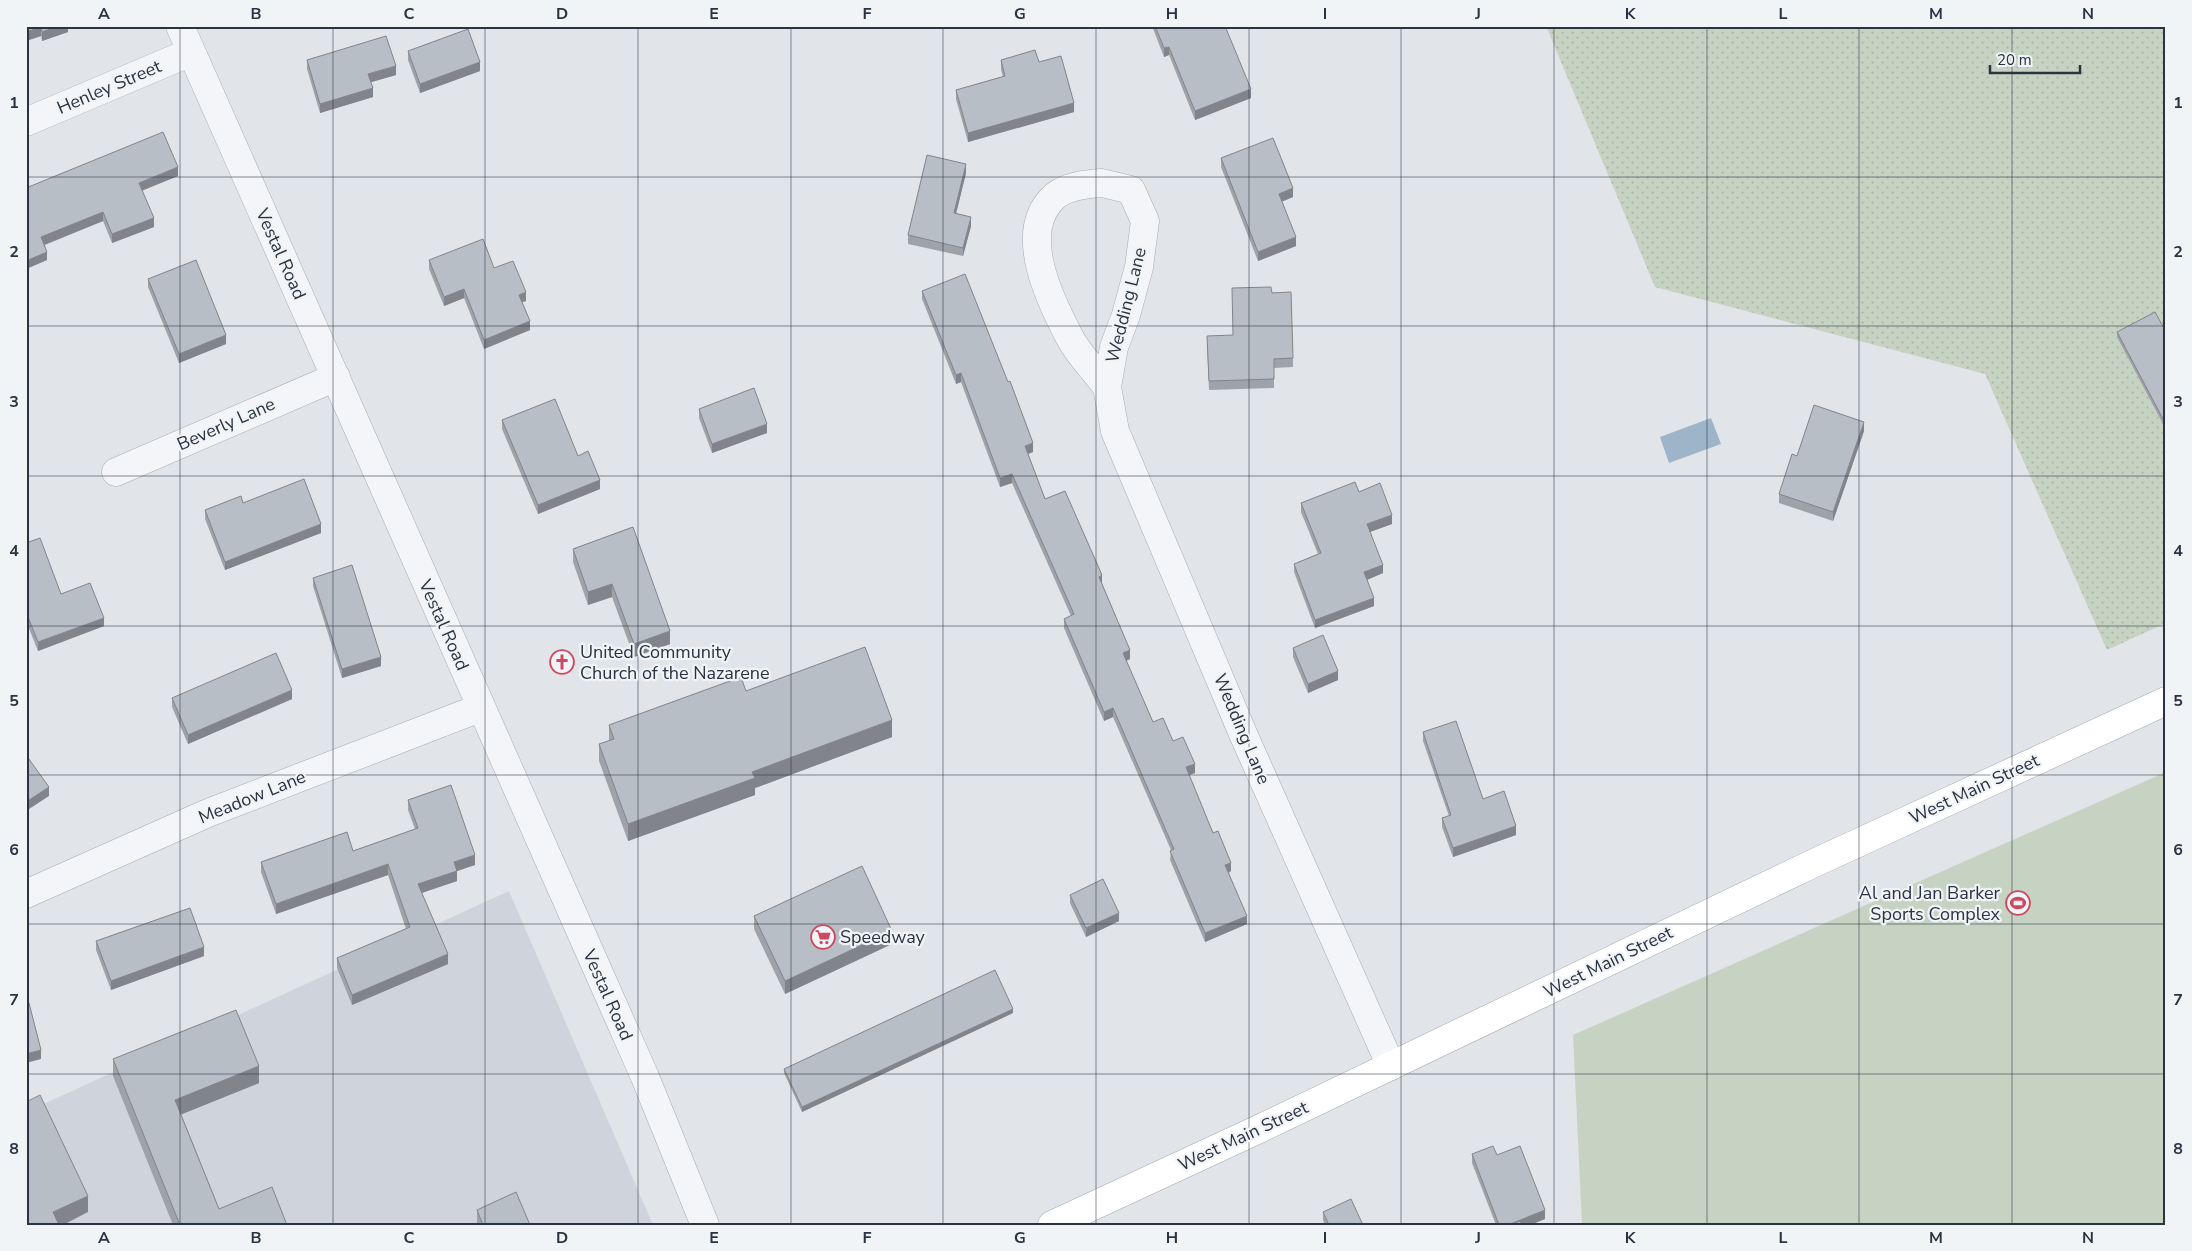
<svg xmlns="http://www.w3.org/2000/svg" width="2192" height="1251" font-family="'Nunito Sans',sans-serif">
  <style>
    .built { fill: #cfd4dc }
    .grass { fill: #c7d3c2 }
    .park { fill: url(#park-dots) }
    .water { fill: #9db4c9 }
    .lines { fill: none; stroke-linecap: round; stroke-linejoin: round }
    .minor-casing { stroke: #a6acb4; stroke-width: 29 }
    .tertiary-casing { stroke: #a6acb4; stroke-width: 29 }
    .primary-casing { stroke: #a1a9b5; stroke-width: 29 }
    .minor { stroke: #f4f5f8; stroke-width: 28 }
    .tertiary { stroke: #f4f5f8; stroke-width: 28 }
    .primary { stroke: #fff; stroke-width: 28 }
    .wall { fill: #9ea3aa }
    .shaded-wall { fill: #81858b }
    .building { fill: #b8bec6; stroke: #81858b }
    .grid { fill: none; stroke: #2a3341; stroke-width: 1; stroke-opacity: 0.55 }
    .labels { text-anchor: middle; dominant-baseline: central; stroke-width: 4.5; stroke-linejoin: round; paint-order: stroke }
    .street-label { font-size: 18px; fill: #2a3341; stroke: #f1f4f7 }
    .poi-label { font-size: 18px; fill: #2a3341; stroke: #f1f4f7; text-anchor: start }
    .neatline { fill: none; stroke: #2a3341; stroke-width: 2 }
    .grid-label { font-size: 16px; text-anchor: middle; font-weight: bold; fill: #2a3341 }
  </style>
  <defs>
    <pattern id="park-dots" width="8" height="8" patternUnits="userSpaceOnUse" patternTransform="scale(1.25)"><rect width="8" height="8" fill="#c7d3c2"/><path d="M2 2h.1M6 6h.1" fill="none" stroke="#abb6a8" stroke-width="1.8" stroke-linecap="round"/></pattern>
  </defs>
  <rect width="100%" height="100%" fill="#e1e5ea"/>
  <path class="built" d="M509 891 653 1225H26V1112Z"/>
  <path class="grass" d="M2166 772V1225H1582L1573 1035Z"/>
  <path class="park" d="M1546 26H2166V623L2107 650 1985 374 1655 287Z"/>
  <path class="water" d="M1711 418 1721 444 1669 463 1660 437Z"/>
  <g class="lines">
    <g class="minor-casing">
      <path id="minor" d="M26 122 191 52
        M1102 183 1131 190 1145 221 1139 267 1126 315 1114 347 1107 387C1095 371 1079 355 1070 338 1051 302 1015 231 1055 196 1067 186 1086 184 1102 183Z
        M1107 387 1115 431 1244 736 1391 1066
        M116 472 336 377
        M26 894 208 813 480 708"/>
    </g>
    <g class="tertiary-casing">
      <path id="tertiary" d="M180 26 645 1077 705 1225"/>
    </g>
    <g class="primary-casing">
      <path id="primary" d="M1052 1225 1259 1129 1810 865 2166 701"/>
    </g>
    <use href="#minor" class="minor"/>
    <use href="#tertiary" class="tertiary"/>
    <use href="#primary" class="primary"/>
  </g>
  <path class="wall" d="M26 26H68V32L42 41 41 36 26 41Z
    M1152 26H1225L1251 98 1195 120 1169 55 1164 57Z
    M408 51 480 71 420 93 408 60Z
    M307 60 396 75 371 82 373 97 320 113 307 69Z
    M1001 60 1039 62 1074 112 968 142 956 99V90L1003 77 1001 69Z
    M1221 158 1293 197 1282 201 1296 246 1258 261 1221 167Z
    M966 173 956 213 971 226 963 256 908 244V235Z
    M178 176 142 190 154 227 112 243 103 221 45 245 47 260 26 269V188Z
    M429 260 494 268 526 301 522 302 530 330 484 349 464 298 444 306 429 269Z
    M148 279 226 344 179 363 148 287Z
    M922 291 1033 452 1028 454 1045 499 1102 584 1130 659 1126 661 1153 722 1173 741 1195 773 1189 775 1213 833 1231 871 1229 873 1247 924 1205 942 1170 860 1171 850 1113 717 1104 721 1064 628V619L1071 616 1012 483 1000 487 961 382 956 384 922 299Z
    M1272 293 1293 358V367L1274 368V388L1209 390 1207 345 1233 335Z
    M2117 332H2166V422L2163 424 2117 337Z
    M699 409 767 433 712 453 699 418Z
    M502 420 578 456 600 489 538 514 502 429Z
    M1864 431 1833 521 1779 503V494L1797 456Z
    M1359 492 1392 524 1370 532 1383 573 1367 580 1374 606 1315 628 1294 572V564L1318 554 1301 512V503Z
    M243 503 321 533 225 570 205 519V510Z
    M633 527 670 644 634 657 612 597 588 605 573 562V549Z
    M26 543 61 594 104 626 38 651 26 621Z
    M313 578 381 666 342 678 313 586Z
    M1293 648 1338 680 1308 693 1293 657Z
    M746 691 892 737 755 788V795L628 841 599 761V744L609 741V725Z
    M172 698 292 699 188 744 172 707Z
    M1423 732 1483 799 1516 835 1453 857 1442 827V818L1449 816 1423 741Z
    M408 800 475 865 457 871V881L422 893 448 964 352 1005 337 968V958L406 929 388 875 276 914 261 872V862L353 851 415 829 408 810Z
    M1070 895 1119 921 1086 937 1070 903Z
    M754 916 892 944 785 994 754 929Z
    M96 941 204 956 111 990 96 950Z
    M1013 1013 802 1112 784 1073V1069Z
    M113 1059 259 1083 181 1114 219 1209 287 1225H173L113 1076Z
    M1472 1154 1497 1155 1545 1219 1530 1225H1496L1472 1163Z
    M477 1210 530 1225H477Z
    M1323 1212 1363 1225H1325L1323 1220Z"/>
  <path class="shaded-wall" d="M59 26H68V32L42 41V32Z
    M41 27V36L26 41V32Z
    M1169 47V55L1164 57V48Z
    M480 62V71L420 93V84Z
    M396 66V75L368 83V74Z
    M373 88V97L320 113V104Z
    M1251 89V98L1195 120V111Z
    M1074 103V112L968 142V133Z
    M966 164V173L954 222V213Z
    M178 167V176L139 192V183Z
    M1293 188V197L1279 203V194Z
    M103 212V221L41 246V237Z
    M971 217V226L963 256V248Z
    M154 218V227L112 243V234Z
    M1296 237V246L1258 261V252Z
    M47 252V260L26 269V261Z
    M464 289V298L444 306V297Z
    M526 292V301L519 303V295Z
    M530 321V330L484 349V340Z
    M226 335V344L179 363V354Z
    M961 373V382L956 384V375Z
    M2166 418V422L2163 424V419Z
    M1864 422V431L1833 521V512Z
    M767 424V433L712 453V444Z
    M1033 443V452L1025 455V446Z
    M1012 474V483L1000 487V478Z
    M600 480V489L538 514V505Z
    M1392 515V524L1367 533V524Z
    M321 524V533L225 570V562Z
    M1383 565V573L1364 581V572Z
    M1102 575V584L1099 586V577Z
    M612 584V597L588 605V592Z
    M1374 598V606L1315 628V620Z
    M104 618V626L38 651V642Z
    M670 631V644L634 657V644Z
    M1130 650V659L1123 662V653Z
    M381 657V666L342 678V669Z
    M1338 671V680L1308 693V684Z
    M292 690V699L188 744V735Z
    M1113 708V717L1104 721V712Z
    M892 720V737L755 788V795L628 841V824L752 772Z
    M1195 764V773L1186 776V767Z
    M49 787V796L26 811V802Z
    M1516 826V835L1453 857V848Z
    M475 855V865L457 871V881L418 894V884L454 862Z
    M1231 863V871L1225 874V865Z
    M388 864V875L276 914V904Z
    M1119 913V921L1086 937V928Z
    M1247 916V924L1205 942V933Z
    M892 931V944L785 994V981Z
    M204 947V956L111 990V981Z
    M448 954V964L352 1005V995Z
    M1013 1009V1013L802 1112V1107Z
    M41 1050V1059L26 1063V1054Z
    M259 1066V1083L175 1117V1100Z
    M88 1196V1212L63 1225H53V1212Z
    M1545 1210V1219L1530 1225H1508Z"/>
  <path class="building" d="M26 26H59L42 32 41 27 26 32Z
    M1155 26H1225L1251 89 1195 111 1169 47 1164 48Z
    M468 29 480 62 420 84 408 51Z
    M386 36 396 66 368 74 373 88 320 104 307 60Z
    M1035 50 1039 62 1061 56 1074 103 968 133 956 90 1005 76 1001 60Z
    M163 132 178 167 139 183 154 218 112 234 103 212 41 237 47 252 26 261V188Z
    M1273 138 1293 188 1279 194 1296 237 1258 252 1221 158Z
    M927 155 966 164 954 213 971 217 963 248 908 235Z
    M483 239 494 268 513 261 526 292 519 295 530 321 484 340 464 289 444 297 429 260Z
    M196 260 226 335 179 354 148 279Z
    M965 274 1008 382 1010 381 1033 443 1025 446 1045 499 1065 491 1102 575 1099 577 1130 650 1123 653 1153 722 1163 718 1173 741 1183 737 1195 764 1186 767 1213 833 1218 831 1231 863 1225 865 1247 916 1205 933 1170 851 1174 849 1113 708 1104 712 1064 619 1074 614 1012 474 1000 478 961 373 956 375 922 291Z
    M1271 287 1272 293 1291 292 1293 358 1274 359V379L1209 381 1207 336 1233 335 1232 288Z
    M2155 312 2166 332V418L2163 419 2117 332Z
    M754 388 767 424 712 444 699 409Z
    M555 399 578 456 588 451 600 480 538 505 502 420Z
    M1814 405 1864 422 1833 512 1779 494 1792 454 1797 456Z
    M304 479 321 524 225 562 205 510 241 496 243 503Z
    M1355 482 1359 492 1380 483 1392 515 1367 524 1383 565 1364 572 1374 598 1315 620 1294 564 1321 553 1301 503Z
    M633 527 670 631 634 644 612 584 588 592 573 549Z
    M40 538 61 594 90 583 104 618 38 642 26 612V543Z
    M352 565 381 657 342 669 313 578Z
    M1323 635 1338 671 1308 684 1293 648Z
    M865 647 892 720 752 772 755 778 628 824 599 744 614 739 609 725 741 677 746 691Z
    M276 653 292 690 188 735 172 698Z
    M1456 721 1483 799 1504 791 1516 826 1453 848 1442 818 1451 815 1423 732Z
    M26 755 49 787 26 802Z
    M451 785 475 855 454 862 457 871 418 884 448 954 352 995 337 958 410 927 388 864 276 904 261 862 347 832 353 851 418 828 408 800Z
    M862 866 892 931 785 981 754 916Z
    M1103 879 1119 913 1086 928 1070 895Z
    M190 908 204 947 111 981 96 941Z
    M995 970 1013 1009 802 1107 784 1069Z
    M29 1003 41 1050 26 1054V1004Z
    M236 1010 259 1066 175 1100 219 1209 272 1187 287 1225H180L113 1059Z
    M40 1095 88 1196 53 1212 59 1225H26V1102Z
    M1493 1146 1497 1155 1520 1146 1545 1210 1508 1225H1499L1472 1154Z
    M516 1192 530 1225H483L477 1210Z
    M1351 1199 1363 1225H1329L1323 1212Z
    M1520 1221 1522 1225H1510Z"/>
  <path class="grid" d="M180 26V1225M333 26V1225M485 26V1225M638 26V1225M791 26V1225M943 26V1225M1096 26V1225M1249 26V1225M1401 26V1225M1554 26V1225M1707 26V1225M1859 26V1225M2012 26V1225M26 177H2166M26 326H2166M26 476H2166M26 626H2166M26 775H2166M26 924H2166M26 1074H2166"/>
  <defs>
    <g id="church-ring" transform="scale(1.25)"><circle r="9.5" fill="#f1f4f7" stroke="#cc4960" stroke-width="1.5"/><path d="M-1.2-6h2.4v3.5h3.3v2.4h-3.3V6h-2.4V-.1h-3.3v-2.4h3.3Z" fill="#cc4960"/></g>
    <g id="stadium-ring" transform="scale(1.25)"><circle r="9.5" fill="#f1f4f7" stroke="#cc4960" stroke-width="1.5"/><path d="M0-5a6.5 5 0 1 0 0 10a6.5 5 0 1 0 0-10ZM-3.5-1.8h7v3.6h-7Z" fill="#cc4960"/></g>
    <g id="supermarket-ring" transform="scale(1.25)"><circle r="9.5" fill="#f1f4f7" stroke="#cc4960" stroke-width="1.5"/><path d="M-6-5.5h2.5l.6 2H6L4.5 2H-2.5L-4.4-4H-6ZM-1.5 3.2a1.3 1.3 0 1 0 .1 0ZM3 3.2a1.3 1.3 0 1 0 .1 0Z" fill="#cc4960"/></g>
  </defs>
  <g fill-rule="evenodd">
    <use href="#church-ring" x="562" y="662"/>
    <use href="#stadium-ring" x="2018" y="903"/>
    <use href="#supermarket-ring" x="823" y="937"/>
  </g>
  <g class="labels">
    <g class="street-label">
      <text transform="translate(109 87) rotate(-23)">Henley Street</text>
      <text transform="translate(281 254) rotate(66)">Vestal Road</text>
      <text transform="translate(1126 305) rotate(-76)">Wedding Lane</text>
      <text transform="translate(226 424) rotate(-24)">Beverly Lane</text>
      <text transform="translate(444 625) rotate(66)">Vestal Road</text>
      <text transform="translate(1242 729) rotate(67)">Wedding Lane</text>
      <text transform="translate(1974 789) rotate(-25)">West Main Street</text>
      <text transform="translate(252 797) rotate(-22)">Meadow Lane</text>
      <text transform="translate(1608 962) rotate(-26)">West Main Street</text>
      <text transform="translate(608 995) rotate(66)">Vestal Road</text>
      <text transform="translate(1243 1136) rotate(-25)">West Main Street</text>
    </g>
    <g class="poi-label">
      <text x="580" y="652">United Community<tspan x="580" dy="21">Church of the Nazarene</tspan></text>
      <text x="2000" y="893" text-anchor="end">Al and Jan Barker<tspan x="2000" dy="21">Sports Complex</tspan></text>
      <text x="840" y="937">Speedway</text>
    </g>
  </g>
  <rect width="2192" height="1251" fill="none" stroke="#f1f4f7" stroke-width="55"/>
  <path d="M1990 65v8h90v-8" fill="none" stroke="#2a3341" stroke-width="2.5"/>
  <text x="1997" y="65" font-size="15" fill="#2a3341" stroke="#f1f4f7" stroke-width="4" paint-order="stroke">20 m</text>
  <rect x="28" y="28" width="2136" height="1196" class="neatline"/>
  <g class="grid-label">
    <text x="104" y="19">A</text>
    <text x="256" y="19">B</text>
    <text x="409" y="19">C</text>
    <text x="562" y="19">D</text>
    <text x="714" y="19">E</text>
    <text x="867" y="19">F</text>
    <text x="1020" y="19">G</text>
    <text x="1172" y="19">H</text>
    <text x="1325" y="19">I</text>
    <text x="1478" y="19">J</text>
    <text x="1630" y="19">K</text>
    <text x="1783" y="19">L</text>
    <text x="1936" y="19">M</text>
    <text x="2088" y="19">N</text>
    <text x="14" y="108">1</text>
    <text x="2178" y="108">1</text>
    <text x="14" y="257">2</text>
    <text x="2178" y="257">2</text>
    <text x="14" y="407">3</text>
    <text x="2178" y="407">3</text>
    <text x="14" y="556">4</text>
    <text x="2178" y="556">4</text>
    <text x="14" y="706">5</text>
    <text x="2178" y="706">5</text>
    <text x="14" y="855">6</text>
    <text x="2178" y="855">6</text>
    <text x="14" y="1005">7</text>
    <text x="2178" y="1005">7</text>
    <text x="14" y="1154">8</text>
    <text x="2178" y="1154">8</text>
    <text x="104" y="1243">A</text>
    <text x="256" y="1243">B</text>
    <text x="409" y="1243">C</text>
    <text x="562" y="1243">D</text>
    <text x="714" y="1243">E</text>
    <text x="867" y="1243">F</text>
    <text x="1020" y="1243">G</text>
    <text x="1172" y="1243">H</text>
    <text x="1325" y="1243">I</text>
    <text x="1478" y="1243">J</text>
    <text x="1630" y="1243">K</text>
    <text x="1783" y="1243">L</text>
    <text x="1936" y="1243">M</text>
    <text x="2088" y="1243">N</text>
  </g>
</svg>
